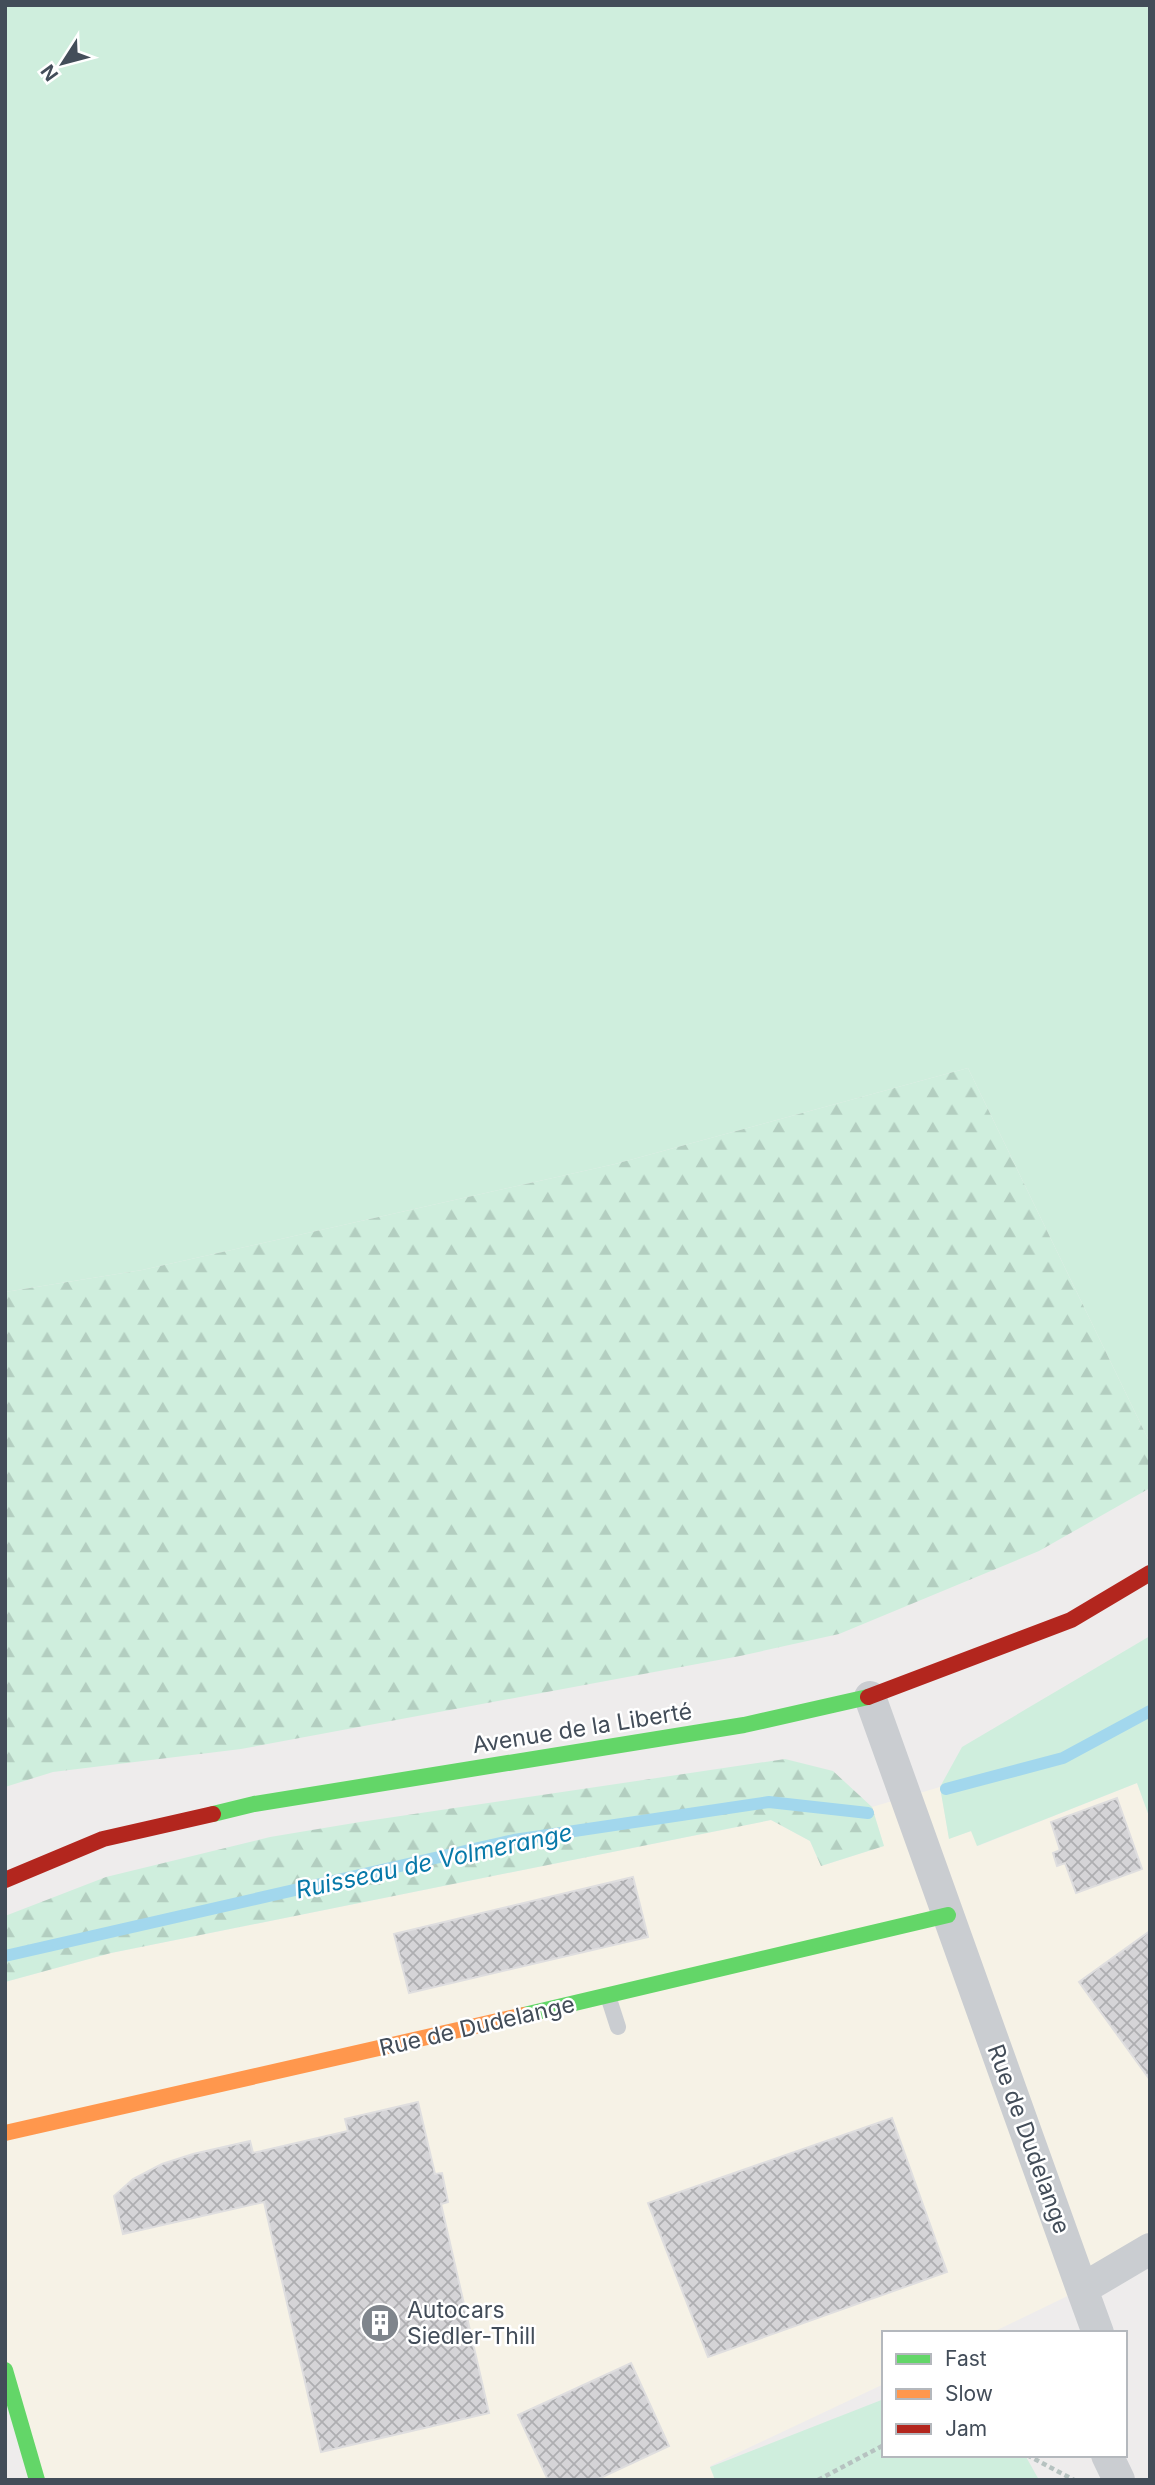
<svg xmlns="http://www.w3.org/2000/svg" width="1155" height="2485" font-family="Inter,sans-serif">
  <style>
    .commercial { fill: #f6f2e6 }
    .grass { fill: #cfeedd }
    .forest { fill: url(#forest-firs) }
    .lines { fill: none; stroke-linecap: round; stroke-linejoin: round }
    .stream { stroke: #a2d7ed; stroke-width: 12 }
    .building { fill: url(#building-cross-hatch); stroke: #dfdedf; stroke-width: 2 }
    .path { stroke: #b6c2c0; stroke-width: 4.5; stroke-dasharray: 5 3.5; stroke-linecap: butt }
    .lane { stroke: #cacdd1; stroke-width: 16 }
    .street { stroke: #cacdd1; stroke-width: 32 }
    .fast { stroke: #63d668; stroke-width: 16 }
    .slow { stroke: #ff974d; stroke-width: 16 }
    .jam { stroke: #b3261e; stroke-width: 16 }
    .labels { text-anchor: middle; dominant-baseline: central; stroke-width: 5; stroke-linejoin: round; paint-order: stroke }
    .street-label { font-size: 23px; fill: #434d59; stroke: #fff }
    .poi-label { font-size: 23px; fill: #434d59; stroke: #fff; text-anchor: start }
    .water-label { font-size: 24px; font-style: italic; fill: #0779a9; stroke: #fff }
  </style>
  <defs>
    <pattern id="forest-firs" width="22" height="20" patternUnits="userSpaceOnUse" patternTransform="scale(1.75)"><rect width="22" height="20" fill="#cfeedd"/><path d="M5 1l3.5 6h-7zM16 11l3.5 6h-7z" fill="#b3cec0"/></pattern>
    <pattern id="building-cross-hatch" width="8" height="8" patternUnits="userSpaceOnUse" patternTransform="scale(1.75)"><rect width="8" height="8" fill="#d5d4d7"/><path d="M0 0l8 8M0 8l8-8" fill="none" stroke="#aeaeb1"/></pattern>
  </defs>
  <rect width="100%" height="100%" fill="#eeecec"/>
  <path class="commercial" d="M1137 1783 1150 1819V2249L1082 2289 991 2333H884V2384L710 2466 715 2480H37L5 2370V1982L111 1953 771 1820 810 1841 821 1866 884 1846 872 1807 940 1787 949 1838 972 1831 978 1846Z"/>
  <path class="grass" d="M5 5H1150V1443L968 1068 615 1164 142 1270 5 1292Z
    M1150 1636V1819L1137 1783 977 1846 971 1831 949 1839 940 1787 962 1747Z
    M884 2399V2455H1025L1039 2480H715L710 2467Z"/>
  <path class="forest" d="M968 1068 1150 1443V1488L1039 1551 839 1634 740 1656 241 1749 53 1772 5 1787V1292L142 1270 615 1164Z
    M785 1759 833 1771 872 1807 884 1846 821 1866 810 1841 771 1820 111 1953 5 1982V1916L106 1877 270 1837 360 1822Z"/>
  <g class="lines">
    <path class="stream" d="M946 1789 1063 1758 1150 1711
      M5 1956 514 1840 769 1802 868 1813"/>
  </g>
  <path class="building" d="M1117 1798 1142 1869 1076 1893 1065 1863 1057 1866 1053 1853 1060 1850 1051 1822Z
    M633 1877 648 1937 409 1993 394 1934Z
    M1150 1931V2080L1079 1982Z
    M418 2102 435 2174 442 2173 448 2202 441 2204 489 2413 321 2452 264 2202 123 2234 114 2196 133 2179 162 2164 193 2154 250 2141 253 2153 348 2131 345 2119Z
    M892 2118 947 2272 708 2357 648 2203Z
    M631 2363 669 2446 596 2480H548L518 2415Z"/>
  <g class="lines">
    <path class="path" d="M1027 2455 1074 2480
      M818 2480 884 2445"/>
    <path class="lane" d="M608 1996 618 2027"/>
    <path class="street" d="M870 1697 1082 2289 1150 2249
      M1082 2289 1098 2333
      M1107 2455 1119 2480"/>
    <path class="fast" d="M213 1814 254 1804 744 1725 868 1697
      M524 2015 948 1915
      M5 2370 37 2480"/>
    <path class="slow" d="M5 2133 524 2015"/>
    <path class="jam" d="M868 1697 1071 1620 1150 1573
      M5 1880 103 1839 213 1814"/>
  </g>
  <defs>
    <g id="building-disc" transform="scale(2.0125)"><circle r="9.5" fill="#7f858c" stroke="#fff"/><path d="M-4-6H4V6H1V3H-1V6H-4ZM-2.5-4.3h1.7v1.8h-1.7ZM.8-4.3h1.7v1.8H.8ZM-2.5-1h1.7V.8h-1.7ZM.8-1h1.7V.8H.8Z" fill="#fff"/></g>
  </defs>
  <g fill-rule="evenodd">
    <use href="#building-disc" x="380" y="2323"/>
  </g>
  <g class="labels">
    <g class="street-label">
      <text transform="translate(582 1728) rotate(-9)">Avenue de la Liberté</text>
      <text transform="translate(477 2026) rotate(-13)">Rue de Dudelange</text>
      <text transform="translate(1029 2139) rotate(70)">Rue de Dudelange</text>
    </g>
    <g class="poi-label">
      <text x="407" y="2310">Autocars<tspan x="407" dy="26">Siedler-Thill</tspan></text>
    </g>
    <g class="water-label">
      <text transform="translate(434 1861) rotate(-12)">Ruisseau de Volmerange</text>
    </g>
  </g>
  <rect width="1155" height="2485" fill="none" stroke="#434d59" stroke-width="14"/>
  <rect x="882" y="2331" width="245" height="126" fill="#ffffff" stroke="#b4b8bd" stroke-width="2"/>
  <rect x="896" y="2354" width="35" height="10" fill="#63d668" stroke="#b4b8bd" stroke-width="2"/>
  <text x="945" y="2366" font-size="21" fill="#434d59">Fast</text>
  <rect x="896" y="2389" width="35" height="10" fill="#ff974d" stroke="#b4b8bd" stroke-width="2"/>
  <text x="945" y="2401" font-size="21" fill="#434d59">Slow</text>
  <rect x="896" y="2424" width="35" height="10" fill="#b3261e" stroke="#b4b8bd" stroke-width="2"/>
  <text x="945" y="2436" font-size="21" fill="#434d59">Jam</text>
  <g transform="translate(63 63) rotate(234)" stroke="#ffffff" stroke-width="5" paint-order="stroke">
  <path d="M0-5L12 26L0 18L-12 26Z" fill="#434d59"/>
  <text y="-10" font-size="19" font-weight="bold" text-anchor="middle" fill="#434d59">N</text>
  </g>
</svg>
